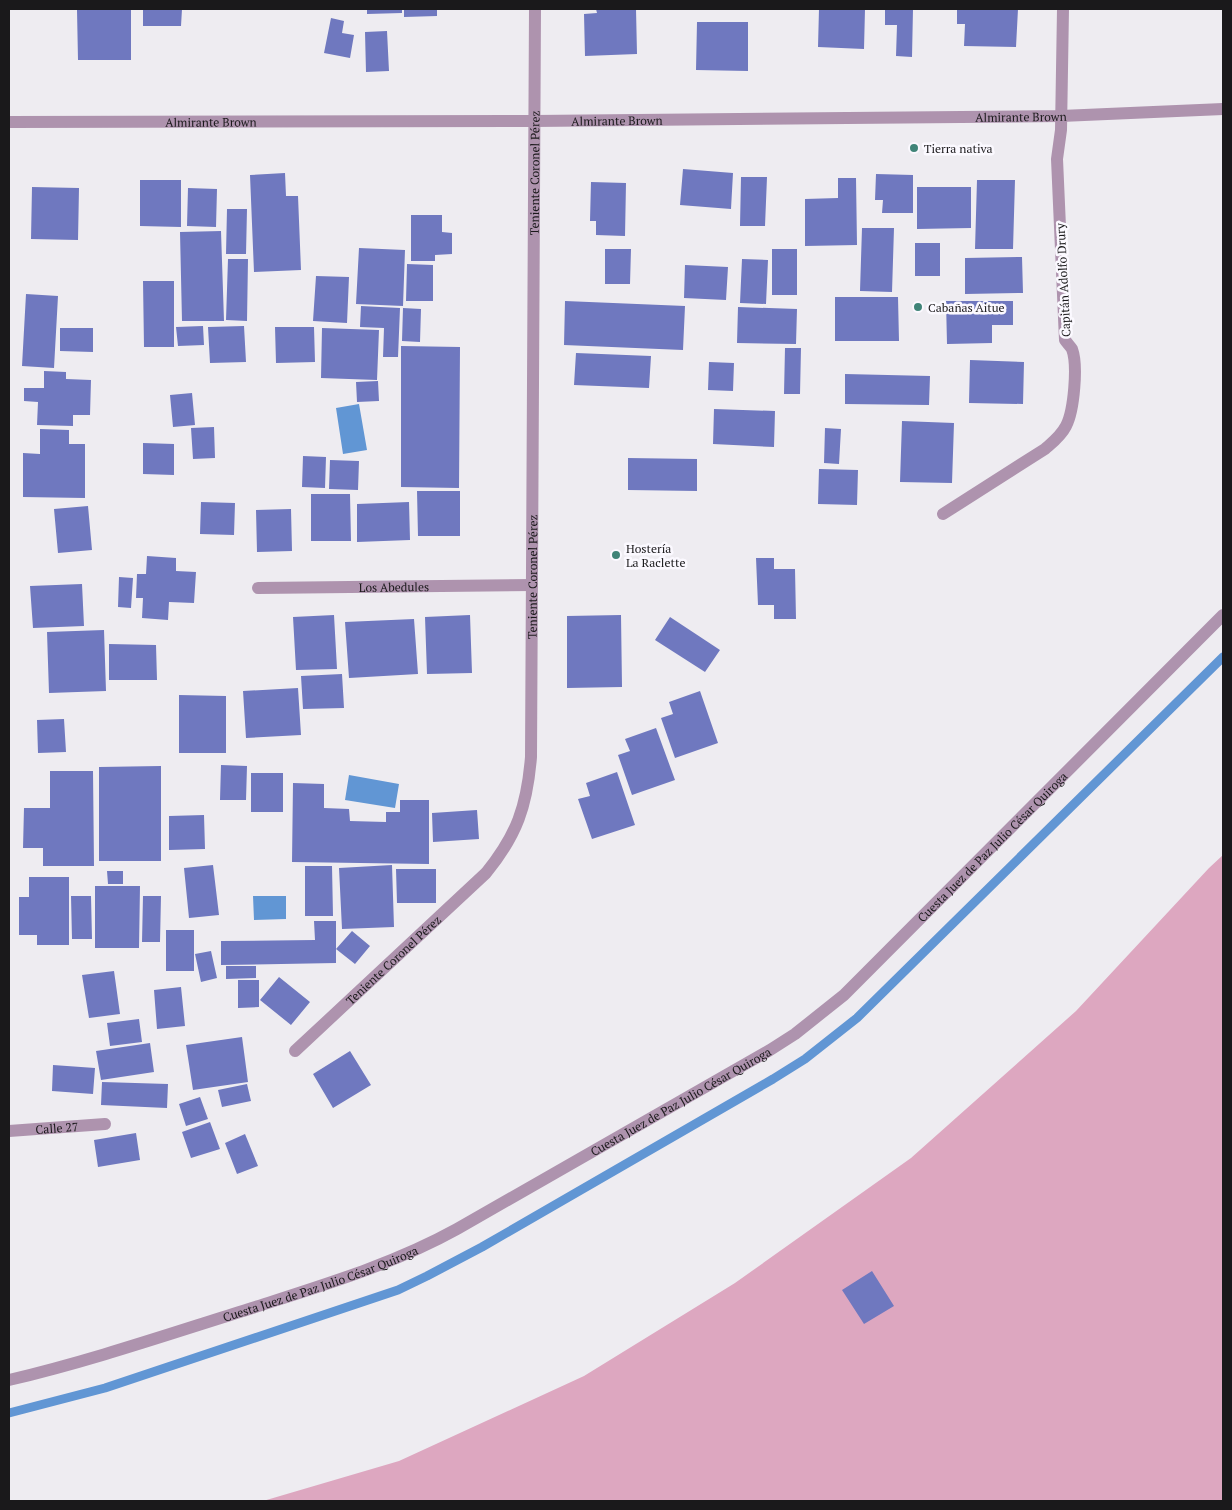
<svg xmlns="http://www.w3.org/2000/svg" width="1232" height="1510" font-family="'PT Serif',serif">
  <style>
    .green { fill: #dda7c0 }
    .water { fill: #6196d4 }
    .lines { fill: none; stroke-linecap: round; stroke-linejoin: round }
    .stream { stroke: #6196d4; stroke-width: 9 }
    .building { fill: #6f78bf }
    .minor { stroke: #ae93ae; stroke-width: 12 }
    .tertiary { stroke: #ae93ae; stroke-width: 12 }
    .poi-dot { fill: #408478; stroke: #fbf9ff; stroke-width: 2 }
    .labels { text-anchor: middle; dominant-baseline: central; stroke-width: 5; stroke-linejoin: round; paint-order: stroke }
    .street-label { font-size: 12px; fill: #1a191b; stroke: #fbf9ff }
    .poi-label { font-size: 12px; fill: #1a191b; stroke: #fbf9ff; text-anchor: start }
  </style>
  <rect width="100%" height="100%" fill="#eeecf1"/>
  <path class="green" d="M1223 855V1501H263L399 1461 584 1376 735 1283 911 1158 1076 1011 1209 868Z"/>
  <path class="water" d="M359 404 367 450 343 454 336 408Z
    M349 775 399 784 395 808 345 800Z
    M253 896H286V919L254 920Z"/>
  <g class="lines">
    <path class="stream" d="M9 1413 105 1388 398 1290 427 1276 482 1247 773 1079 805 1059 857 1018 1223 657"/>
  </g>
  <path class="building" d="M143 9H182L181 26H143Z
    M367 9H402V13L367 14Z
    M404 9H437V16L404 17Z
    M596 9H636L637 54 585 56 584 14 597 13Z
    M819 9H865L864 49 818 47Z
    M885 9H913L912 57 896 56 897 25H885Z
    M957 9H1018L1016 47 964 46 965 24H957Z
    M77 10H131V60H78Z
    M331 18 344 21 342 33 354 35 350 58 324 53Z
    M697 22H748V71L696 70Z
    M387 31 389 71 366 72 365 32Z
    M683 169 733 173 731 209 680 205Z
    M285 173 286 196H298L301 270 254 272 250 175Z
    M876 174 913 175V213H882L883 200H875Z
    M741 177H767L765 226H740Z
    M838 178H856L857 245 805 246V199L838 198Z
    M140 180H181V227L140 226Z
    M977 180H1015L1013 249H975Z
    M591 182 626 183 625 236 596 235V221H590Z
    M32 187 79 188 78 240 31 239Z
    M917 187H971V228L917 229Z
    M188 188 217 189 216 227 187 226Z
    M227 209H247L246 254H226Z
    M411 215H442V232L452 233V254L435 255V261H411Z
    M862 228H894L892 292 860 291Z
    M221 231 224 321H182L180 232Z
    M915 243H940V276H915Z
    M359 248 405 250 403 306 356 304Z
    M605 249H631L630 284H605Z
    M772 249H797V295H772Z
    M1022 257 1023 293 965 294V258Z
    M228 259H248L247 321 226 320Z
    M742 259 768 260 766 304 740 303Z
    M407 264 433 265V301H406Z
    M685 265 728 267 726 300 684 298Z
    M316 276 349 277 347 323 313 321Z
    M143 281H174V347H144Z
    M26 294 58 296 54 368 22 366Z
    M835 297H898L899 341H835Z
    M565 301 685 306 683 350 564 345Z
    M946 301H1013V325H992V343L947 344Z
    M361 306 400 308 398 357H383L384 328 360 327Z
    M738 307 797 309 796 344 737 343Z
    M403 308 421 309 420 342 402 341Z
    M203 326 204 345 178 346 176 327Z
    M244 326 246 362 210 363 208 327Z
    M275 327H314L315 362 276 363Z
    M60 328H93V352L60 351Z
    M322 328 379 330 377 380 321 378Z
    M401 346 460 347 459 488 401 487Z
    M785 348H801L800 394H784Z
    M576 353 651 356 649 388 574 385Z
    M970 360 1024 362 1023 404 969 403Z
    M709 362 734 363 733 391 708 390Z
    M44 371 66 372V379L91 380 90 415H73V426L37 425 38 402 24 401V388H44Z
    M845 374 930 376 929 405 845 404Z
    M378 381 379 401 357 402 356 382Z
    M192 393 195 425 173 427 170 395Z
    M714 409 775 411 774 447 713 444Z
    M902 421 954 423 952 483 900 482Z
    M214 427 215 458 193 459 191 428Z
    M825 428 841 429 839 464 824 463Z
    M40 429 69 430V444H85V498L23 497V453L40 454Z
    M143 443 174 444V475L143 474Z
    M303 456 326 457 325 488 302 487Z
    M628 458 697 459V491L628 490Z
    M330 460 359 461 358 490 329 489Z
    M819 469 858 470 857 505 818 504Z
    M417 491H460V536H418Z
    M311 494H350L351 541H311Z
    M201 502 235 503 234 535 200 534Z
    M409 502 410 540 357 542V504Z
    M88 506 92 550 58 553 54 509Z
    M291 509 292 551 257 552 256 510Z
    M147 556 176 558V571L196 572 194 603 169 602 168 620 142 618 143 598H136L137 574H146Z
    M756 558H774V569H795L796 619H774V605H758Z
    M119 577 133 578 131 608 118 607Z
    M82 584 84 626 33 628 30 586Z
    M334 615 337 669 296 670 293 617Z
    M470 615 472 673 427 674 425 617Z
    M621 615 622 687 567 688V616Z
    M670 617 720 650 705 672 655 640Z
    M414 619 418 674 349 678 345 622Z
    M104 630 106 691 49 693 47 632Z
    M109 644 156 645 157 680H109Z
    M342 674 344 708 303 709 301 676Z
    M298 688 301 735 246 738 243 691Z
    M700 691 718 743 675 758 661 718 673 714 669 702Z
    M179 695 226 696V753H179Z
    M64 719 66 752 38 753 37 720Z
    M656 728 675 780 632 795 618 755 630 751 625 739Z
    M221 765 247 766 246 800H220Z
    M161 766V861H99V767Z
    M50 771H93L94 866H43V848H23L24 808H50Z
    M617 772 635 825 592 839 578 799 590 796 586 783Z
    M251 773H283V812H251Z
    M293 783 324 784V808L349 809 350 821 386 822V812H400V800H429V864L292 862Z
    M477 810 479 839 433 842 432 813Z
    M204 815 205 849 169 850V816Z
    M213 865 219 915 189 918 184 868Z
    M392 865 394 927 342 929 339 868Z
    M305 866H332L333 916H305Z
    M396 869H436V903H397Z
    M107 871H123V884H108Z
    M29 877H69V945H37V935H19V897H29Z
    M95 886H140L139 948H95Z
    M71 896H91L92 939H72Z
    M143 896H161L160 942H142Z
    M314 921H336V963L221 965V941L315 940Z
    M166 930H194V971H166Z
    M352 931 370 946 355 964 336 949Z
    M211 951 217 978 201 982 195 954Z
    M226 966H256V978L226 979Z
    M114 971 120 1014 89 1018 82 975Z
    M279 977 310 1002 291 1025 260 1000Z
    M238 980H259V1007L238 1008Z
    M181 987 185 1026 157 1029 154 990Z
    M139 1019 142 1042 110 1046 107 1023Z
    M242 1037 248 1082 193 1090 186 1045Z
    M150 1043 154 1072 101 1080 96 1051Z
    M350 1051 371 1085 333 1108 313 1074Z
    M53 1065 95 1068 93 1094 52 1091Z
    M102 1082 168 1084 167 1108 101 1105Z
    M247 1084 251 1101 222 1107 218 1090Z
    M200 1097 208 1119 186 1126 179 1104Z
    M210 1122 220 1149 191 1158 182 1132Z
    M136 1133 140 1160 98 1167 94 1140Z
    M245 1134 258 1166 237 1174 225 1143Z
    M872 1271 894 1306 864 1324 842 1290Z"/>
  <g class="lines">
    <g class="minor">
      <path id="s1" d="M9 122 534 121 1061 116 1223 109"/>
      <path d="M943 514 1045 449C1053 442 1061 436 1066 426 1074 411 1078 365 1072 349 1070 346 1067 343 1065 340L1057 159 1061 130 1063 9"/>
      <path id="s2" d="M258 588 532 585"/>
      <path id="s3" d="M295 1051 486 873C517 835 527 806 531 757L535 9"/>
      <path id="s4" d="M9 1131 105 1124"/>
    </g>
    <path class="tertiary" id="s5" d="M9 1380C90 1361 169 1334 249 1309 320 1286 392 1265 457 1229L770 1050 795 1034 844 995 1223 615"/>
  </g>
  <g class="poi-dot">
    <circle cx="914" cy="148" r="5"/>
    <circle cx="918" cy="307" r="5"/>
    <circle cx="616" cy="555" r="5"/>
  </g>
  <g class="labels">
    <g class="street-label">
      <text stroke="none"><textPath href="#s1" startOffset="1012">Almirante Brown</textPath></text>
      <text stroke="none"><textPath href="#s1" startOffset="608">Almirante Brown</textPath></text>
      <text stroke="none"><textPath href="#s1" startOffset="202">Almirante Brown</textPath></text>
      <text stroke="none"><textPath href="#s3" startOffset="972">Teniente Coronel Pérez</textPath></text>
      <text transform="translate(1063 280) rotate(-93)">Capitán Adolfo Drury</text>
      <text stroke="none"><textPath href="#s3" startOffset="568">Teniente Coronel Pérez</textPath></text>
      <text stroke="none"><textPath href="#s2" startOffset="136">Los Abedules</textPath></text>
      <text stroke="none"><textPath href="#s5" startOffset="1136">Cuesta Juez de Paz Julio César Quiroga</textPath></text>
      <text stroke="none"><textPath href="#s3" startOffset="134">Teniente Coronel Pérez</textPath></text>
      <text stroke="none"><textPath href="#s5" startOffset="731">Cuesta Juez de Paz Julio César Quiroga</textPath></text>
      <text stroke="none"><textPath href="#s4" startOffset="48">Calle 27</textPath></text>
      <text stroke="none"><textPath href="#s5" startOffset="326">Cuesta Juez de Paz Julio César Quiroga</textPath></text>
    </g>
    <g class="poi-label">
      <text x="924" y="148">Tierra nativa</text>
      <text x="928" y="307">Cabañas Aitue</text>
      <text x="626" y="548">Hostería<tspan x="626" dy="14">La Raclette</tspan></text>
    </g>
  </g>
  <rect width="1232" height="1510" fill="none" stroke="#1a191b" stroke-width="20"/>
</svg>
